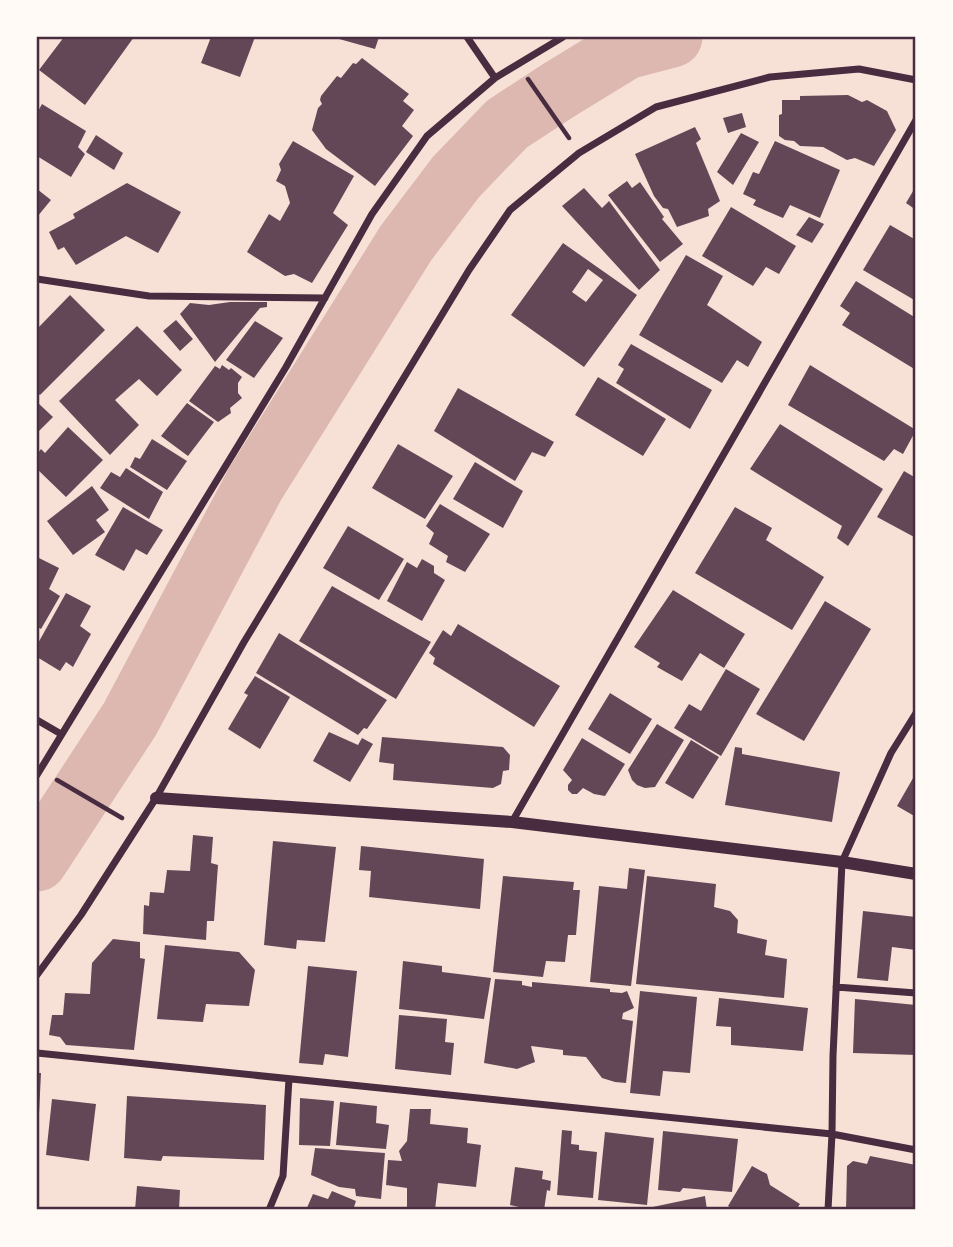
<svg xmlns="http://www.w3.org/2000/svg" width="953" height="1247" font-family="'Roboto Condensed',sans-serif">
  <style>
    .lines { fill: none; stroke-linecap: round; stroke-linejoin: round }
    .river { stroke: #dcb8b0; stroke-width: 61 }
    .building { fill: #644757; fill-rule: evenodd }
    .path { stroke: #4a2c40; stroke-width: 4.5 }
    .minor { stroke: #4a2c40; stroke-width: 7 }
    .tertiary { stroke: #4a2c40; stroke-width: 12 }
    .neatline { fill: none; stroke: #4a2c40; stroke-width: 2.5 }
  </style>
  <rect width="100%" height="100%" fill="#f7e1d7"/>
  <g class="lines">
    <path class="river" d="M37 861 130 719 255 484 406 243 456 177 507 124 559 90 626 49 672 37"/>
  </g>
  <path class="building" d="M64 37H134L85 105 39 70Z
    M211 37H255L240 77 201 63Z
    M332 37H379L375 49Z
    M362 58 409 94 403 101 414 110 402 126 413 136 375 186 326 149 312 130 318 108 322 104 320 100 321 96 337 76 341 78 353 63 356 64Z
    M848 95 862 102 867 100 887 111 896 130 874 166 855 158 847 160 823 147 800 146 794 141 785 140 779 136V115L782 114V100H800V96Z
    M42 104 86 131 78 147 85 154 71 177 37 156V113Z
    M742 113 746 127 728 133 723 118Z
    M695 127 701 139 696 143 720 201 708 209 709 216 677 227 668 209 663 208 654 196 635 154Z
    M741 133 759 142 733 185 717 172Z
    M96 135 123 153 114 170 86 152Z
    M293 141 354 176 333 213 348 225 312 283 294 274 285 276 247 252 269 214 280 221 290 203 285 186 276 181 281 170 279 164Z
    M775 141 840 170 820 218 790 205 783 218 753 205 756 200 743 194 753 172 759 174Z
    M627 181 632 188 640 182 664 217 662 219 683 244 660 262 608 195Z
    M127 183 181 212 158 253 126 236 76 265 64 247 58 250 49 232 75 218 73 214Z
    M916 186V210L906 203Z
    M584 188 602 208 609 201 660 270 639 290 562 206Z
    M37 189 51 200 37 217Z
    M731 207 796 246 779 274 766 267 753 286 702 256Z
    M809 217 824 224 812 243 796 235Z
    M890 225 916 240V301L863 270Z
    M563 243 637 295 584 367 511 315ZM588 269 603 280 586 302 572 292Z
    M686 255 723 276 707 305 762 342 748 367 737 360 722 383 639 335Z
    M856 281 916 318V370L842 325 850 313 840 306Z
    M70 295 105 330 40 395 37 392V329Z
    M230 302H267V307L260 308 215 362 180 314 190 303 209 305Z
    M176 320 193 339 180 351 163 331Z
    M255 321 283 338 254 378 226 360Z
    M137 326 182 370 157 396 139 379 115 400 139 425 110 455 59 401Z
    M631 344 712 390 690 429 616 383 624 369 618 365Z
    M222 365 229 370 231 368 242 377 238 383V393L242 398 230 408 231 413 218 422 189 401 215 366 220 369Z
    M810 365 916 430 903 454 894 449 884 461 788 405Z
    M598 377 666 419 643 456 575 415Z
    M458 388 554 442 545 457 532 452 515 481 434 431Z
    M37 402 53 417 37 433Z
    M187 403 214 422 188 456 161 436Z
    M780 424 883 489 848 546 837 538 842 526 750 469Z
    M68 427 103 460 66 497 37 469V454L41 449 45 453Z
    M152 439 187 461 167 490 130 467 135 457 140 459Z
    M398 444 453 476 425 519 372 488Z
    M475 462 523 491 503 528 453 499Z
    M126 468 163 492 149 519 100 488 111 472 120 477Z
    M904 471 916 478V538L877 517Z
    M92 486 109 510 96 520 105 532 73 555 47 521Z
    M440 504 490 534 465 572 446 562 448 556 429 544 434 533 426 526Z
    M123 507 163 530 147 555 136 549 124 571 95 555Z
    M735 507 772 528 766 540 824 577 792 630 695 573Z
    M348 526 404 559 379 600 323 568Z
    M37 557 59 568 49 589 60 596 41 629 37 627Z
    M422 559 434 566V573L445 580 422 621 387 601 407 562 417 568Z
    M332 586 431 642 396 699 299 641Z
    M673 590 745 634 724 668 700 653 682 681 657 667 660 663 634 647Z
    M66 593 91 606 80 626 91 634 73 667 66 662 60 671 37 657V651L39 646 37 645Z
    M825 601 871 629 804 741 756 714Z
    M458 624 560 686 534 727 433 664 435 658 429 653 443 630 451 636Z
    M279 633 387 700 367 729 364 728 358 735 256 673Z
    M726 669 760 689 721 756 674 728 689 704 701 711Z
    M255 676 290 697 260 749 228 729 248 695 244 693Z
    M610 693 652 719 630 754 588 729Z
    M657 724 684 740 655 787 645 788 637 785 632 780 628 770Z
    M329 732 358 745 362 738 373 744 350 782 313 761Z
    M382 737 503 747 510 755 509 770 503 771 501 784 493 788 393 780 394 764 379 762Z
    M582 738 625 764 605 796 594 794 583 788 577 794H572L568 790V785L572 780 563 770Z
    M691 740 719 757 693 799 665 783Z
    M735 747 742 748V754L840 772 832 822 725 805Z
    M916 773V817L897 806Z
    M193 835 213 837 211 863 218 865 214 921H207L206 940 143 934 144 905 149 906 150 892 164 893 167 870 190 871Z
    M273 841 336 847 325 942 297 940 296 949 264 945Z
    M361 846 484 859 480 909 369 897 371 871 359 870Z
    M629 868 645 870 631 986 590 982 599 886 627 889Z
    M503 876 574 882 573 890H580L576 935H568L565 962 546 961 543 977 493 972Z
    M647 876 716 884 714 907 730 911 738 920 737 933 767 940 765 955 787 959 784 998 636 984Z
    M863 911 916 917V950L892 947 888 981 857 978Z
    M113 939 140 942V958L145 959 134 1050 66 1045 60 1037 49 1035 52 1015H63L65 993 90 994 92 963Z
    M165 945 239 952 255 970 249 1006 206 1004 203 1022 157 1019Z
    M403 961 442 966V972L491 978 484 1019 399 1009Z
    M308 966 357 971 348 1057 325 1054 323 1065 299 1063Z
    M495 979 522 981V985L532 987V982L610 989V992L622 993 627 991 634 1008 623 1013 622 1019 633 1021 626 1083 615 1082 602 1078 586 1057 563 1055V1050L531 1046 535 1062 517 1069 484 1063Z
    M640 991 697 997 690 1073 663 1071 660 1096 630 1093Z
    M719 998 808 1008 803 1051 731 1045V1027L716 1026Z
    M855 999 916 1005V1055L853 1053Z
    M399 1015 447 1019 445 1042 454 1043 451 1075 395 1069Z
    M37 1073H41L39 1114H37Z
    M127 1096 266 1105 264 1160 163 1156 161 1161 124 1158Z
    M300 1098 334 1101 330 1146 299 1145Z
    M52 1099 96 1104 89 1161 46 1155Z
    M340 1102 377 1106 376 1123 389 1125 386 1149 336 1145Z
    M410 1109H431L430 1124 468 1128 467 1143 481 1145 476 1187 438 1183 435 1210 407 1207V1188L386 1185 388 1160 402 1161 399 1151 407 1141Z
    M562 1130 572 1131 571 1144 579 1145V1150L597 1152 593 1198 557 1195Z
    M663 1131 738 1139 732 1192 683 1188 680 1192 658 1190Z
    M605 1132 654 1138 647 1205 598 1200Z
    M315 1148 385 1153 381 1199 356 1196 355 1189 339 1187 311 1175Z
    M870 1156 916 1165V1210H846L847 1166 853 1161 867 1164Z
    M752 1166 767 1174 770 1185 800 1204 796 1210H734L728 1206Z
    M515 1167 543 1171 542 1179 551 1181 550 1191 547 1190 544 1210H519V1207L510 1205Z
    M137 1186 180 1190 179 1210H135Z
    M332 1191 356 1201 353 1210H306L313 1194 328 1199Z
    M705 1196 707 1210H643V1209Z"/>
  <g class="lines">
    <path class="path" d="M528 79 569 138
      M57 780 122 818"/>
    <path class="minor" d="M467 37 495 78
      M37 279 149 296 325 298
      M37 720 61 734
      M37 775 286 367 372 214 427 136 495 78 563 37
      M512 822 916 120
      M37 975 81 915 156 798 244 642 469 270 510 210 579 153 656 107 770 77 859 69 916 80
      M836 987 916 993
      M37 1053 832 1134 916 1150
      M269 1210 283 1176 289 1079
      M828 1210 832 1134 833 1056 842 862 891 753 916 713"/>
    <path class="tertiary" d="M156 798 512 822 842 862 916 874"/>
  </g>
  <rect width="953" height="1247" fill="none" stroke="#fffaf5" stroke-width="77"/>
  <rect x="38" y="38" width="876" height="1170" class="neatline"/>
</svg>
